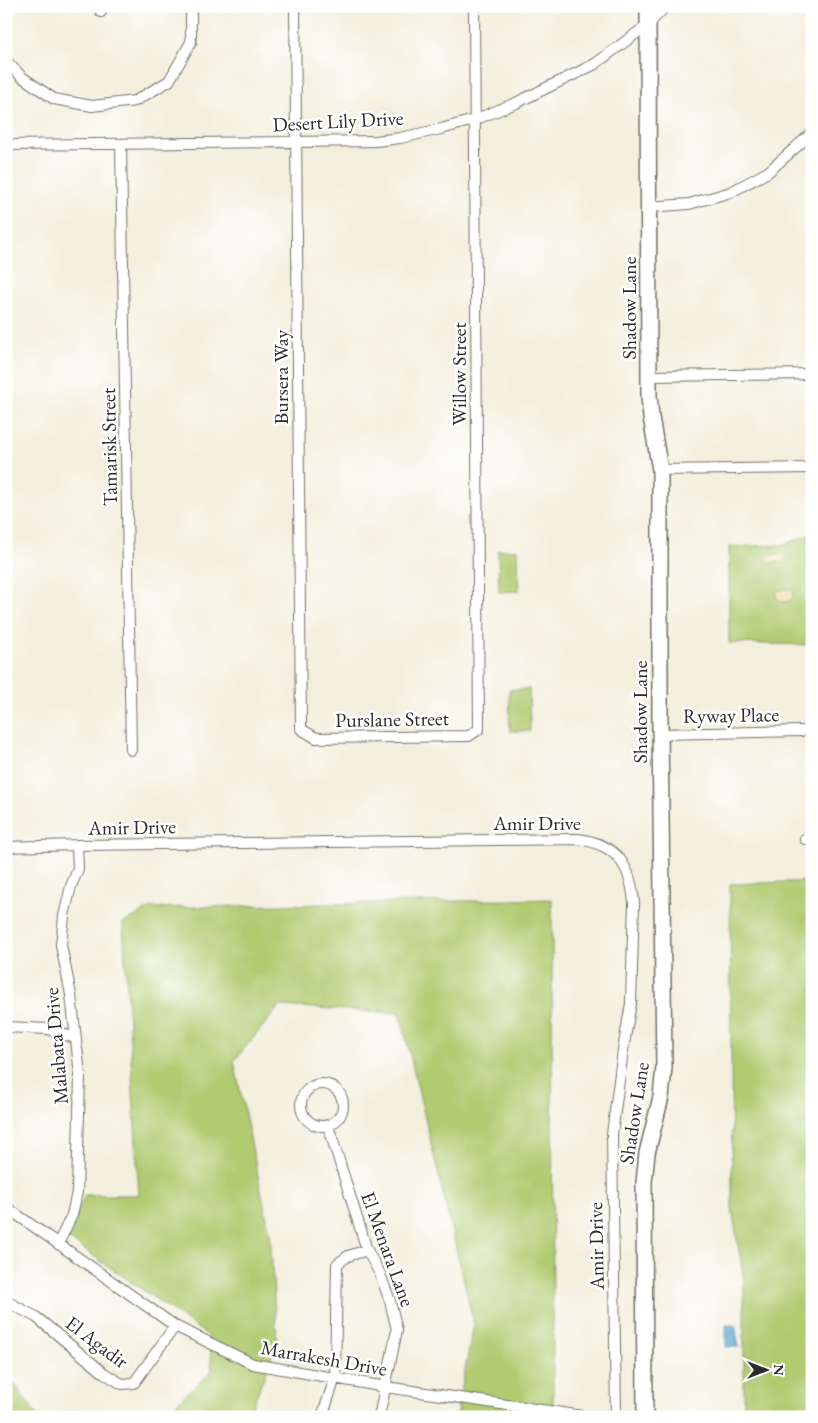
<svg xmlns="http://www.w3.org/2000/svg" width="818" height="1423" font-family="'EB Garamond',serif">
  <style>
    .green { fill: #b1cb71; stroke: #6e7b4e }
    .sand { fill: #eeda9e; stroke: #8c8264 }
    .water { fill: #55a4cf; stroke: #40687d }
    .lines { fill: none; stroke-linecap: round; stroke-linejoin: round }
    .street-casing { stroke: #717069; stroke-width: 12 }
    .secondary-casing { stroke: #717069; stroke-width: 18 }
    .street { stroke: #fff; stroke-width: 10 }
    .secondary { stroke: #fff; stroke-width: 15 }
    .labels { text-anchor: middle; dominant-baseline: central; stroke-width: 5; stroke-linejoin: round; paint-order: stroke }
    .street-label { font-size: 20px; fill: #2b2b2b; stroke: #fff }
  </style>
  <rect width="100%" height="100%" fill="#fff"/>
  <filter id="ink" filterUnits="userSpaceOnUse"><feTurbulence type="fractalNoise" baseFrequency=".02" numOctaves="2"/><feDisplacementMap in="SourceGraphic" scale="10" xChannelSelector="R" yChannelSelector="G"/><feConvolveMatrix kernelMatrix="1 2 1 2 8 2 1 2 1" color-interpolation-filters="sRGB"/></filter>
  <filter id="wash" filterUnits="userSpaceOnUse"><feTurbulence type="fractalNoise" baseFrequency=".0096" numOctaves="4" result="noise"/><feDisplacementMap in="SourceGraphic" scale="20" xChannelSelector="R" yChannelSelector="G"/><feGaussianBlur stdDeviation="1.12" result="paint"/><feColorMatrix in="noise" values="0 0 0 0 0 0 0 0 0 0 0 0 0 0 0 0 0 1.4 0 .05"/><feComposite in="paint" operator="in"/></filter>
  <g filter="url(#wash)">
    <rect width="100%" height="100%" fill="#f3efdd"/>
    <path class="green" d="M812 534V645L729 643V547L782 545Z
      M498 550H518L519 591 499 592Z
      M529 689 530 731H510L509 690Z
      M812 881V1417H744V1280L732 1209 730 884Z
      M552 899 553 1417H456L474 1324 400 1013 280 1006 234 1061 270 1233 277 1341 264 1377 248 1417H161L212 1371 209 1336 66 1237 85 1195H139L123 923 151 908Z
      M6 1372 38 1417H6Z"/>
    <path class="sand" d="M770 554H785L787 556 788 558 784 562 770 563 766 559 768 555Z
      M786 589H791L793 591V597L789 601 782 602 777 599 776 594 777 591Z"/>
    <path class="water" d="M726 1325H735L739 1347H726Z"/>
  </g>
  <g filter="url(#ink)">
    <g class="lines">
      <g class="street-casing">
        <path id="street" d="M295 6 301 729 316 738 469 736 479 729 474 6
          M101 12 102 6
          M6 61 22 77 54 99 92 106 135 101 169 81 191 42V6
          M6 145 376 141 400 138 441 129 474 120 516 103 595 64 649 24 666 6
          M121 145 131 750
          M649 207 689 204 731 192 768 172 812 133
          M649 376 812 374
          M660 470 812 468
          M660 734 802 731
          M805 839 812 837
          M6 847 77 845 578 839C617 844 631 866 634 903L631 1003 623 1050 612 1134 616 1417
          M6 1027 48 1029 75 1038
          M301 1105a21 21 0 1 1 42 0a21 21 0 1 1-42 0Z
          M328 1125 367 1250 380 1274 390 1301 397 1330 379 1417
          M6 1207 175 1326 253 1364 386 1387 589 1417
          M58 1244 72 1215 77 1192 80 1075 71 995 61 945 64 916 71 886 78 869 77 845
          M6 1301 36 1317 104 1373 122 1384 134 1383 175 1326
          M322 1417 335 1378 337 1264 348 1256 367 1250"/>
      </g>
      <g class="secondary-casing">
        <path id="secondary" d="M645 1417 644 1182 647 1153 661 1097 664 1067 660 727V470L651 417 649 396 648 6"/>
      </g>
      <use href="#street" class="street"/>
      <use href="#secondary" class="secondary"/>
    </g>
  </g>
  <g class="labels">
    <g class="street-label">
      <text transform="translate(338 121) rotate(-3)">Desert Lily Drive</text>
      <text transform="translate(629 308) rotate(-90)">Shadow Lane</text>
      <text transform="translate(459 374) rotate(-90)">Willow Street</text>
      <text transform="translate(281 377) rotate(-90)">Bursera Way</text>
      <text transform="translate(109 447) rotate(-91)">Tamarisk Street</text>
      <text transform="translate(640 712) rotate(-90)">Shadow Lane</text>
      <text transform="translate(731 715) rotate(-1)">Ryway Place</text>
      <text transform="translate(392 719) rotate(-1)">Purslane Street</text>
      <text x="537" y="823">Amir Drive</text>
      <text transform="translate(132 827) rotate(-1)">Amir Drive</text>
      <text transform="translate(56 1046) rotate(-95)">Malabata Drive</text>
      <text transform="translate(634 1113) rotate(-81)">Shadow Lane</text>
      <text transform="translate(596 1246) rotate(-91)">Amir Drive</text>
      <text transform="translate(388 1249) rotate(70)">El Menara Lane</text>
      <text transform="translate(97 1342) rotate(37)">El Agadir</text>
      <text transform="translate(324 1358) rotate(10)">Marrakesh Drive</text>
    </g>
  </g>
  <rect width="818" height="1423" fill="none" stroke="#fff" stroke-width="25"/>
  <g transform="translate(766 1370) rotate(90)" stroke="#ffffff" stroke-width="4" paint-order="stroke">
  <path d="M0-4L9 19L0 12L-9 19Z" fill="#2b2b2b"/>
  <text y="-8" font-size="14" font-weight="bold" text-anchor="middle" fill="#2b2b2b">N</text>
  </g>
</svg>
